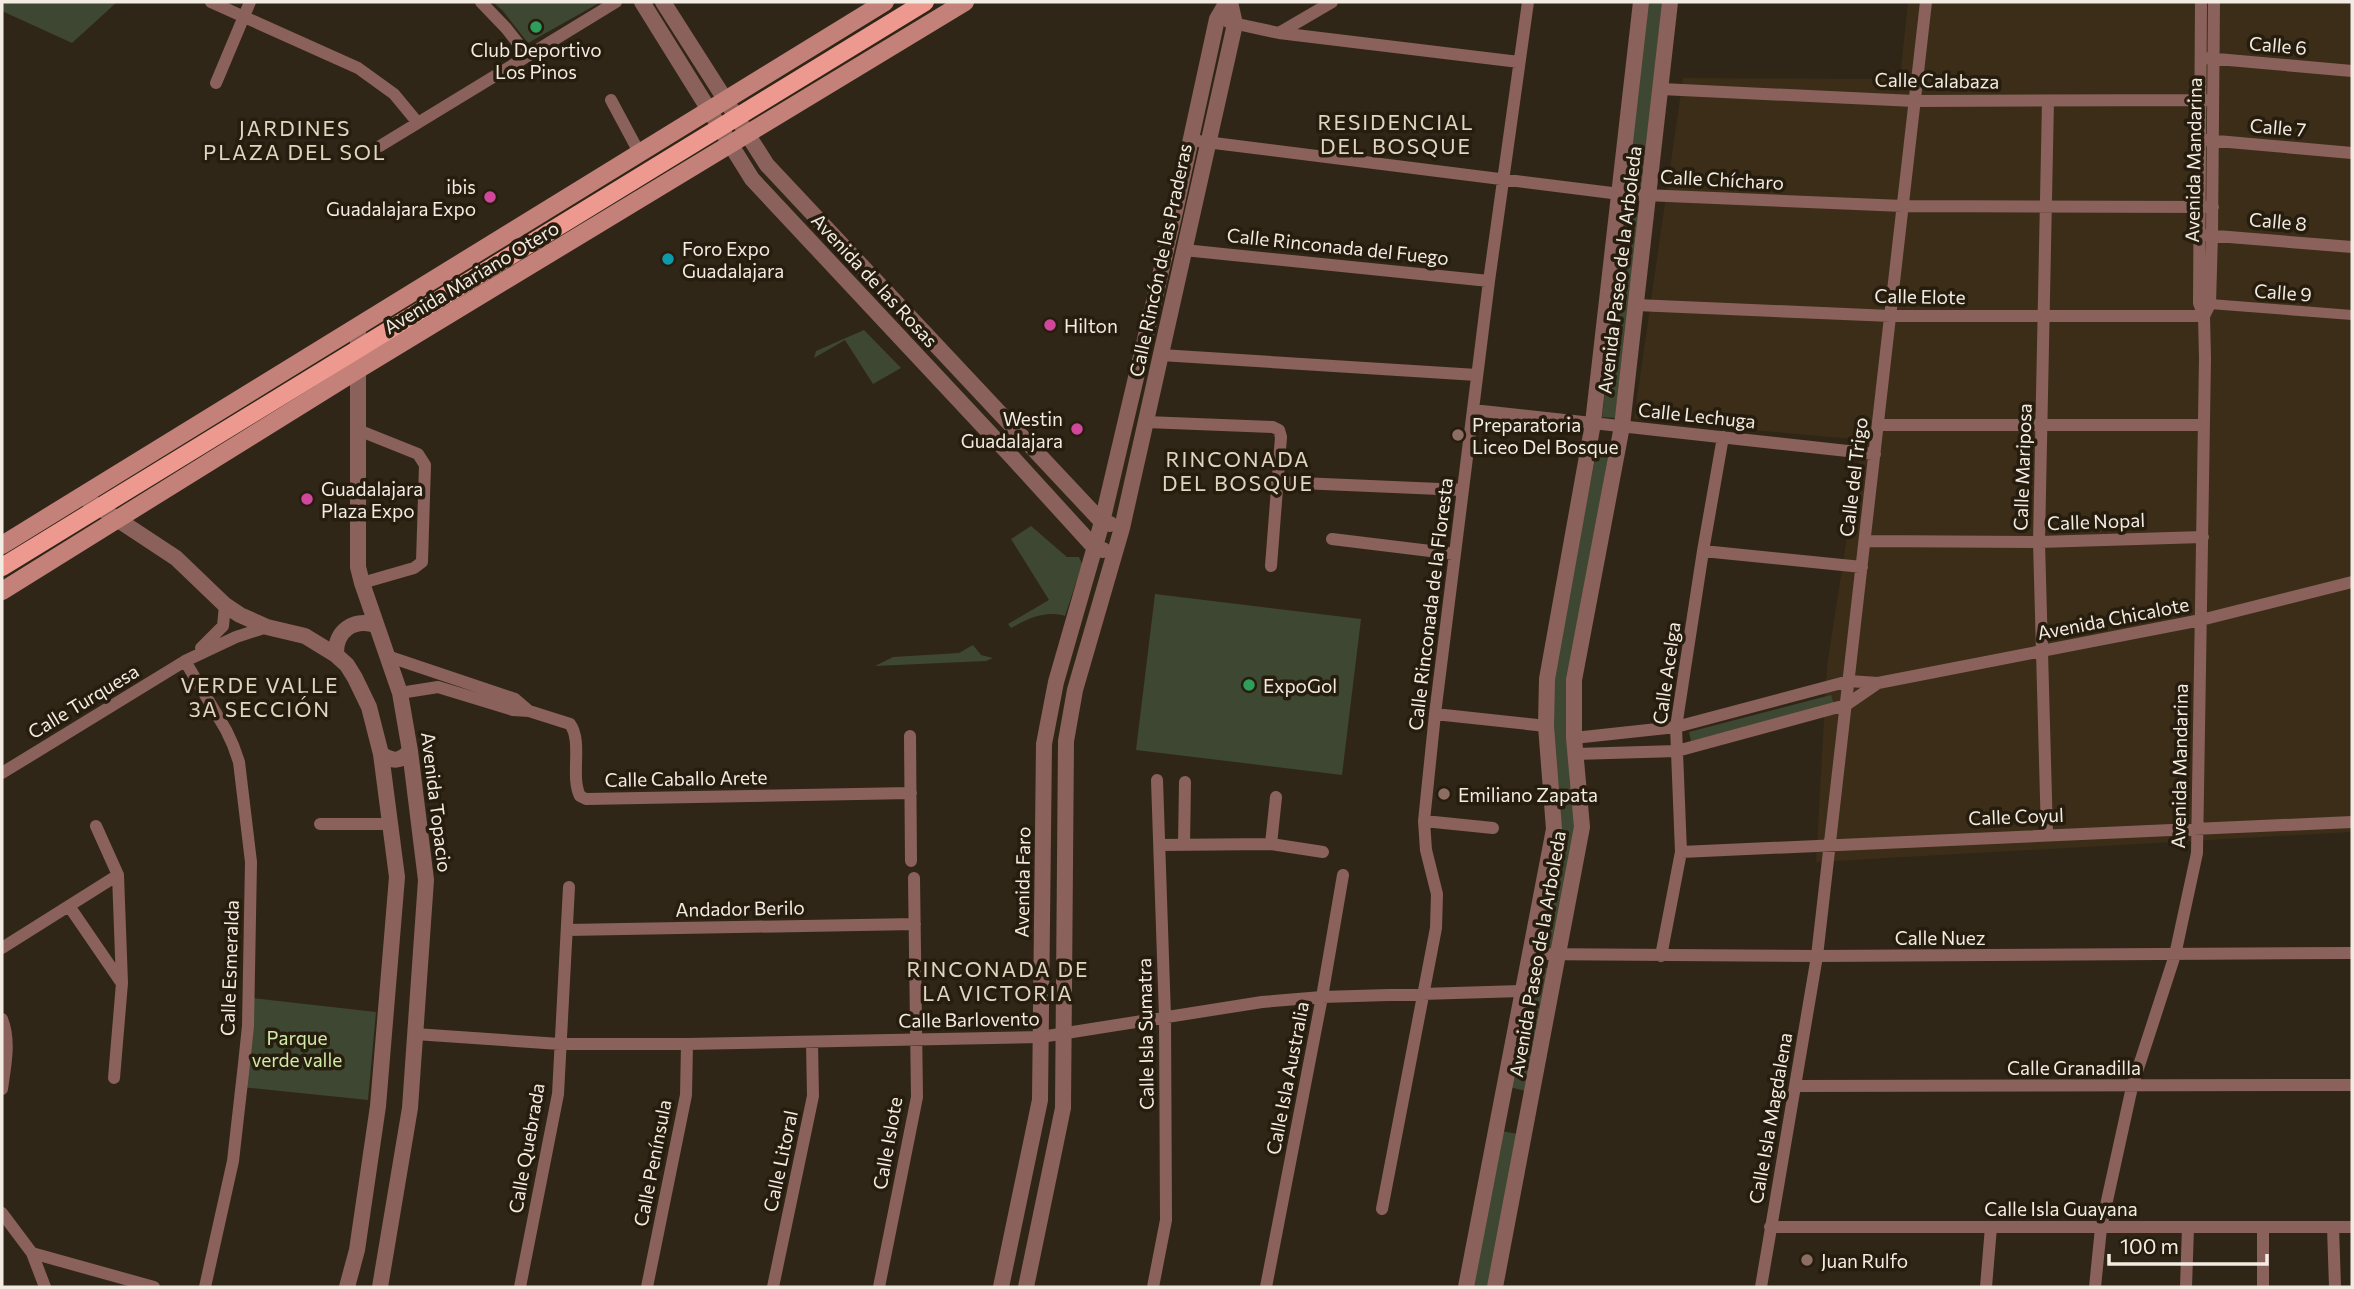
<svg xmlns="http://www.w3.org/2000/svg" width="2354" height="1289" font-family="Commissioner,sans-serif">
  <style>
    .built { fill: #3b2d18 }
    .green { fill: #3e4731 }
    .lines { fill: none; stroke-linecap: round; stroke-linejoin: round }
    .pedestrian { stroke: #8b615c; stroke-width: 10 }
    .minor { stroke: #8b615c; stroke-width: 12 }
    .tertiary { stroke: #8b615c; stroke-width: 16 }
    .secondary { stroke: #c38179; stroke-width: 18 }
    .primary { stroke: #ee998f; stroke-width: 18 }
    .leisure-dot { fill: #2e9e5b; stroke: #261d0e; stroke-width: 2.5 }
    .hotel-dot { fill: #d1479c; stroke: #261d0e; stroke-width: 2.5 }
    .culture-dot { fill: #0f9aa8; stroke: #261d0e; stroke-width: 2.5 }
    .education-dot { fill: #8d6e63; stroke: #261d0e; stroke-width: 2.5 }
    .labels { text-anchor: middle; dominant-baseline: central; stroke-width: 7; stroke-linejoin: round; paint-order: stroke }
    .street-label { font-size: 19px; fill: #f3ece3; stroke: #261d0e }
    .poi-label { font-size: 19px; fill: #f3ece3; stroke: #261d0e; text-anchor: start }
    .park-label { font-size: 19px; fill: #d0eba8; stroke: #261d0e }
    .neighbourhood-label { font-size: 21px; letter-spacing: 2px; fill: #e1d4c1; stroke: #261d0e }
  </style>
  <rect width="100%" height="100%" fill="#302617"/>
  <path class="built" d="M1908 2H2352V832L1816 862 1827 666 1862 440 1634 419 1683 78 1900 79Z"/>
  <path class="green" d="M2 2H117L72 43 2 11Z
    M493 2H601L528 43 503 11Z
    M1648 2H1662L1642 188 1627 187Z
    M1626 212 1639 213 1615 418 1602 417Z
    M864 330 901 368 873 384 845 340 814 358 816 351Z
    M1598 443 1610 445 1567 694 1576 828 1553 948 1536 947 1559 829 1551 684Z
    M1031 526 1067 557H1079L1082 564 1065 616C1045 610 1027 619 1011 628L1008 624 1049 600 1011 539Z
    M1155 594 1361 619 1342 775 1136 750Z
    M973 645 981 655 993 658 986 661 875 666 893 657 959 653Z
    M1831 695 1834 704 1691 741 1689 732Z
    M1531 968H1549L1526 1091 1509 1087Z
    M251 998 376 1012 368 1100 241 1087Z
    M1501 1131 1518 1134 1489 1287H1472Z"/>
  <g class="lines">
    <path class="pedestrian" d="M2210 304 2352 315"/>
    <path class="minor" d="M211 2 358 68 394 94 418 123
      M481 2 506 28 528 56
      M1228 22 1279 33 1519 62
      M1279 33 1332 2
      M2206 58 2352 71
      M216 83 250 2
      M1661 89 1914 101 2213 100
      M611 100 640 154
      M1190 140 1620 194 1903 206 2213 207
      M2206 140 2352 153
      M380 146 616 2
      M2204 235 2352 247
      M1184 250 1489 281
      M1636 305 1891 316H2204
      M2204 316 2210 304 2212 235 2214 2
      M1161 355 1477 375
      M1473 410 1875 454
      M1146 422 1273 427 1279 430 1281 437 1271 566
      M1879 425H2204
      M358 430 418 454 425 465 422 562 414 568 362 583
      M1277 482 1463 490
      M1332 539 1455 554
      M1865 541 2039 542 2203 537
      M1703 551 1862 567
      M201 648 223 626 225 605
      M387 656 515 699 529 711
      M185 661 226 730 233 745 239 762 251 862 248 1026 244 1064 233 1161 205 1287
      M400 693 438 687 513 710 529 711 570 724C583 742 570 776 580 796L586 799 911 793
      M1435 714 1546 726
      M910 736 911 861
      M1574 738 1676 727 1849 681 1878 683 2201 620 2352 582
      M1575 754 1677 751 1846 705 1878 683
      M2 773 185 661 236 637 267 627
      M1424 821 1493 828
      M320 824H390
      M96 826 118 875 122 983 114 1078
      M2047 834 2039 542 2048 101
      M1271 844 1276 797
      M1159 845 1271 844 1323 852
      M1184 845 1185 782
      M1681 852 2352 822
      M69 906 121 982
      M567 930 915 924
      M2 948 118 875
      M1529 954 1817 956 2352 953
      M1661 956 1681 852 1676 727 1703 551 1723 437
      M2 1019C11 1042 5 1066 2 1089
      M415 1034 560 1044H687L1041 1037 1262 1002 1322 997 1521 991
      M1796 1086 2352 1085
      M1382 1209 1436 928 1437 894 1426 850 1424 821 1435 714 1489 281 1528 2
      M2 1213 32 1253 45 1287
      M1770 1227H2352
      M2263 1227V1287
      M2333 1227 2335 1287
      M32 1253 154 1287
      M520 1287 558 1094 569 887
      M647 1287 686 1095 687 1044
      M773 1287 813 1096 812 1042
      M879 1287 917 1097 914 878
      M1153 1287 1166 1220 1165 1017 1157 780
      M1266 1287 1322 997 1343 875
      M1761 1287 1817 956 1926 2
      M1986 1287 1991 1227
      M2095 1287 2101 1228 2132 1087 2175 955 2197 853 2205 358 2204 316 2199 303 2201 2
      M2186 1287 2188 1227"/>
    <path class="tertiary" d="M642 2 752 179 1012 457 1095 548 1103 550
      M663 2 767 165 1102 522 1110 524
      M358 326V567L362 583 400 693 410 751 426 880 410 1108 380 1287
      M82 496 176 558 225 605 240 615 267 627 305 636 336 655 347 665 355 678 369 707 381 754 397 877 378 1106 357 1250 347 1287
      M336 655C335 631 353 618 376 625
      M381 754C393 762 400 762 410 751
      M1001 1287 1040 1100 1044 744 1056 682 1102 522 1175 212 1217 19 1227 2
      M1026 1287 1063 1108 1066 741 1075 690 1122 528 1235 24 1230 2
      M1466 1287 1554 829 1546 726 1547 679 1593 423 1641 2
      M1495 1287 1582 827 1574 738V680L1622 426 1670 2"/>
    <path class="secondary" d="M2 545 885 2
      M2 591 359 369 965 2"/>
    <path class="primary" d="M2 567 925 2"/>
  </g>
  <g class="leisure-dot">
    <circle cx="536" cy="27" r="7"/>
    <circle cx="1249" cy="685" r="7"/>
  </g>
  <g class="hotel-dot">
    <circle cx="490" cy="197" r="7"/>
    <circle cx="1050" cy="325" r="7"/>
    <circle cx="1077" cy="429" r="7"/>
    <circle cx="307" cy="499" r="7"/>
  </g>
  <circle class="culture-dot" cx="668" cy="259" r="7"/>
  <g class="education-dot">
    <circle cx="1458" cy="435" r="7"/>
    <circle cx="1444" cy="794" r="7"/>
    <circle cx="1807" cy="1260" r="7"/>
  </g>
  <g class="labels">
    <g class="street-label">
      <text transform="translate(2278 45) rotate(5)">Calle 6</text>
      <text transform="translate(1937 80) rotate(1)">Calle Calabaza</text>
      <text transform="translate(2278 127) rotate(5)">Calle 7</text>
      <text transform="translate(2193 160) rotate(-89)">Avenida Mandarina</text>
      <text transform="translate(1722 179) rotate(3)">Calle Chícharo</text>
      <text transform="translate(2278 221) rotate(5)">Calle 8</text>
      <text transform="translate(1338 246) rotate(6)">Calle Rinconada del Fuego</text>
      <text transform="translate(1160 260) rotate(-78)">Calle Rincón de las Praderas</text>
      <text transform="translate(1619 270) rotate(-83)">Avenida Paseo de la Arboleda</text>
      <text transform="translate(471 277) rotate(-31)">Avenida Mariano Otero</text>
      <text transform="translate(875 280) rotate(47)">Avenida de las Rosas</text>
      <text transform="translate(2283 292) rotate(4)">Calle 9</text>
      <text transform="translate(1920 296) rotate(1)">Calle Elote</text>
      <text transform="translate(1697 415) rotate(6)">Calle Lechuga</text>
      <text transform="translate(2022 467) rotate(-88)">Calle Mariposa</text>
      <text transform="translate(1853 477) rotate(-83)">Calle del Trigo</text>
      <text transform="translate(2096 521) rotate(-2)">Calle Nopal</text>
      <text transform="translate(1430 604) rotate(-83)">Calle Rinconada de la Floresta</text>
      <text transform="translate(2113 618) rotate(-11)">Avenida Chicalote</text>
      <text transform="translate(1666 673) rotate(-82)">Calle Acelga</text>
      <text transform="translate(83 701) rotate(-31)">Calle Turquesa</text>
      <text transform="translate(2179 766) rotate(-89)">Avenida Mandarina</text>
      <text transform="translate(686 778) rotate(-1)">Calle Caballo Arete</text>
      <text transform="translate(437 802) rotate(83)">Avenida Topacio</text>
      <text transform="translate(2016 816) rotate(-2)">Calle Coyul</text>
      <text transform="translate(1022 882) rotate(-89)">Avenida Faro</text>
      <text transform="translate(740 908) rotate(-1)">Andador Berilo</text>
      <text x="1940" y="937">Calle Nuez</text>
      <text transform="translate(1537 954) rotate(-80)">Avenida Paseo de la Arboleda</text>
      <text transform="translate(229 968) rotate(-88)">Calle Esmeralda</text>
      <text transform="translate(969 1019) rotate(-1)">Calle Barlovento</text>
      <text transform="translate(1145 1034) rotate(-91)">Calle Isla Sumatra</text>
      <text x="2074" y="1067">Calle Granadilla</text>
      <text transform="translate(1287 1078) rotate(-79)">Calle Isla Australia</text>
      <text transform="translate(1770 1118) rotate(-80)">Calle Isla Magdalena</text>
      <text transform="translate(887 1143) rotate(-80)">Calle Islote</text>
      <text transform="translate(526 1148) rotate(-80)">Calle Quebrada</text>
      <text transform="translate(780 1161) rotate(-78)">Calle Litoral</text>
      <text transform="translate(652 1163) rotate(-79)">Calle Península</text>
      <text x="2061" y="1208">Calle Isla Guayana</text>
    </g>
    <g class="poi-label">
      <text x="536" y="49" text-anchor="middle">Club Deportivo<tspan x="536" dy="22">Los Pinos</tspan></text>
      <text x="476" y="186" text-anchor="end">ibis<tspan x="476" dy="22">Guadalajara Expo</tspan></text>
      <text x="682" y="248">Foro Expo<tspan x="682" dy="22">Guadalajara</tspan></text>
      <text x="1064" y="325">Hilton</text>
      <text x="1063" y="418" text-anchor="end">Westin<tspan x="1063" dy="22">Guadalajara</tspan></text>
      <text x="1472" y="424">Preparatoria<tspan x="1472" dy="22">Liceo Del Bosque</tspan></text>
      <text x="321" y="488">Guadalajara<tspan x="321" dy="22">Plaza Expo</tspan></text>
      <text x="1263" y="685">ExpoGol</text>
      <text x="1458" y="794">Emiliano Zapata</text>
      <text x="1821" y="1260">Juan Rulfo</text>
    </g>
    <g class="park-label">
      <text x="297" y="1037">Parque<tspan x="297" dy="22">verde valle</tspan></text>
    </g>
    <g class="neighbourhood-label">
      <text x="1396" y="121">RESIDENCIAL<tspan x="1396" dy="24">DEL BOSQUE</tspan></text>
      <text x="295" y="127">JARDINES<tspan x="295" dy="24">PLAZA DEL SOL</tspan></text>
      <text x="1238" y="458">RINCONADA<tspan x="1238" dy="24">DEL BOSQUE</tspan></text>
      <text x="260" y="684">VERDE VALLE<tspan x="260" dy="24">3A SECCIÓN</tspan></text>
      <text x="998" y="968">RINCONADA DE<tspan x="998" dy="24">LA VICTORIA</tspan></text>
    </g>
  </g>
  <rect width="2354" height="1289" fill="none" stroke="#f3ece3" stroke-width="7"/>
  <path d="M2109 1254v10h158v-10" fill="none" stroke="#f3ece3" stroke-width="3.5"/>
  <text x="2120" y="1254" font-size="21" fill="#f3ece3" stroke="#261d0e" stroke-width="5" paint-order="stroke">100 m</text>
</svg>
